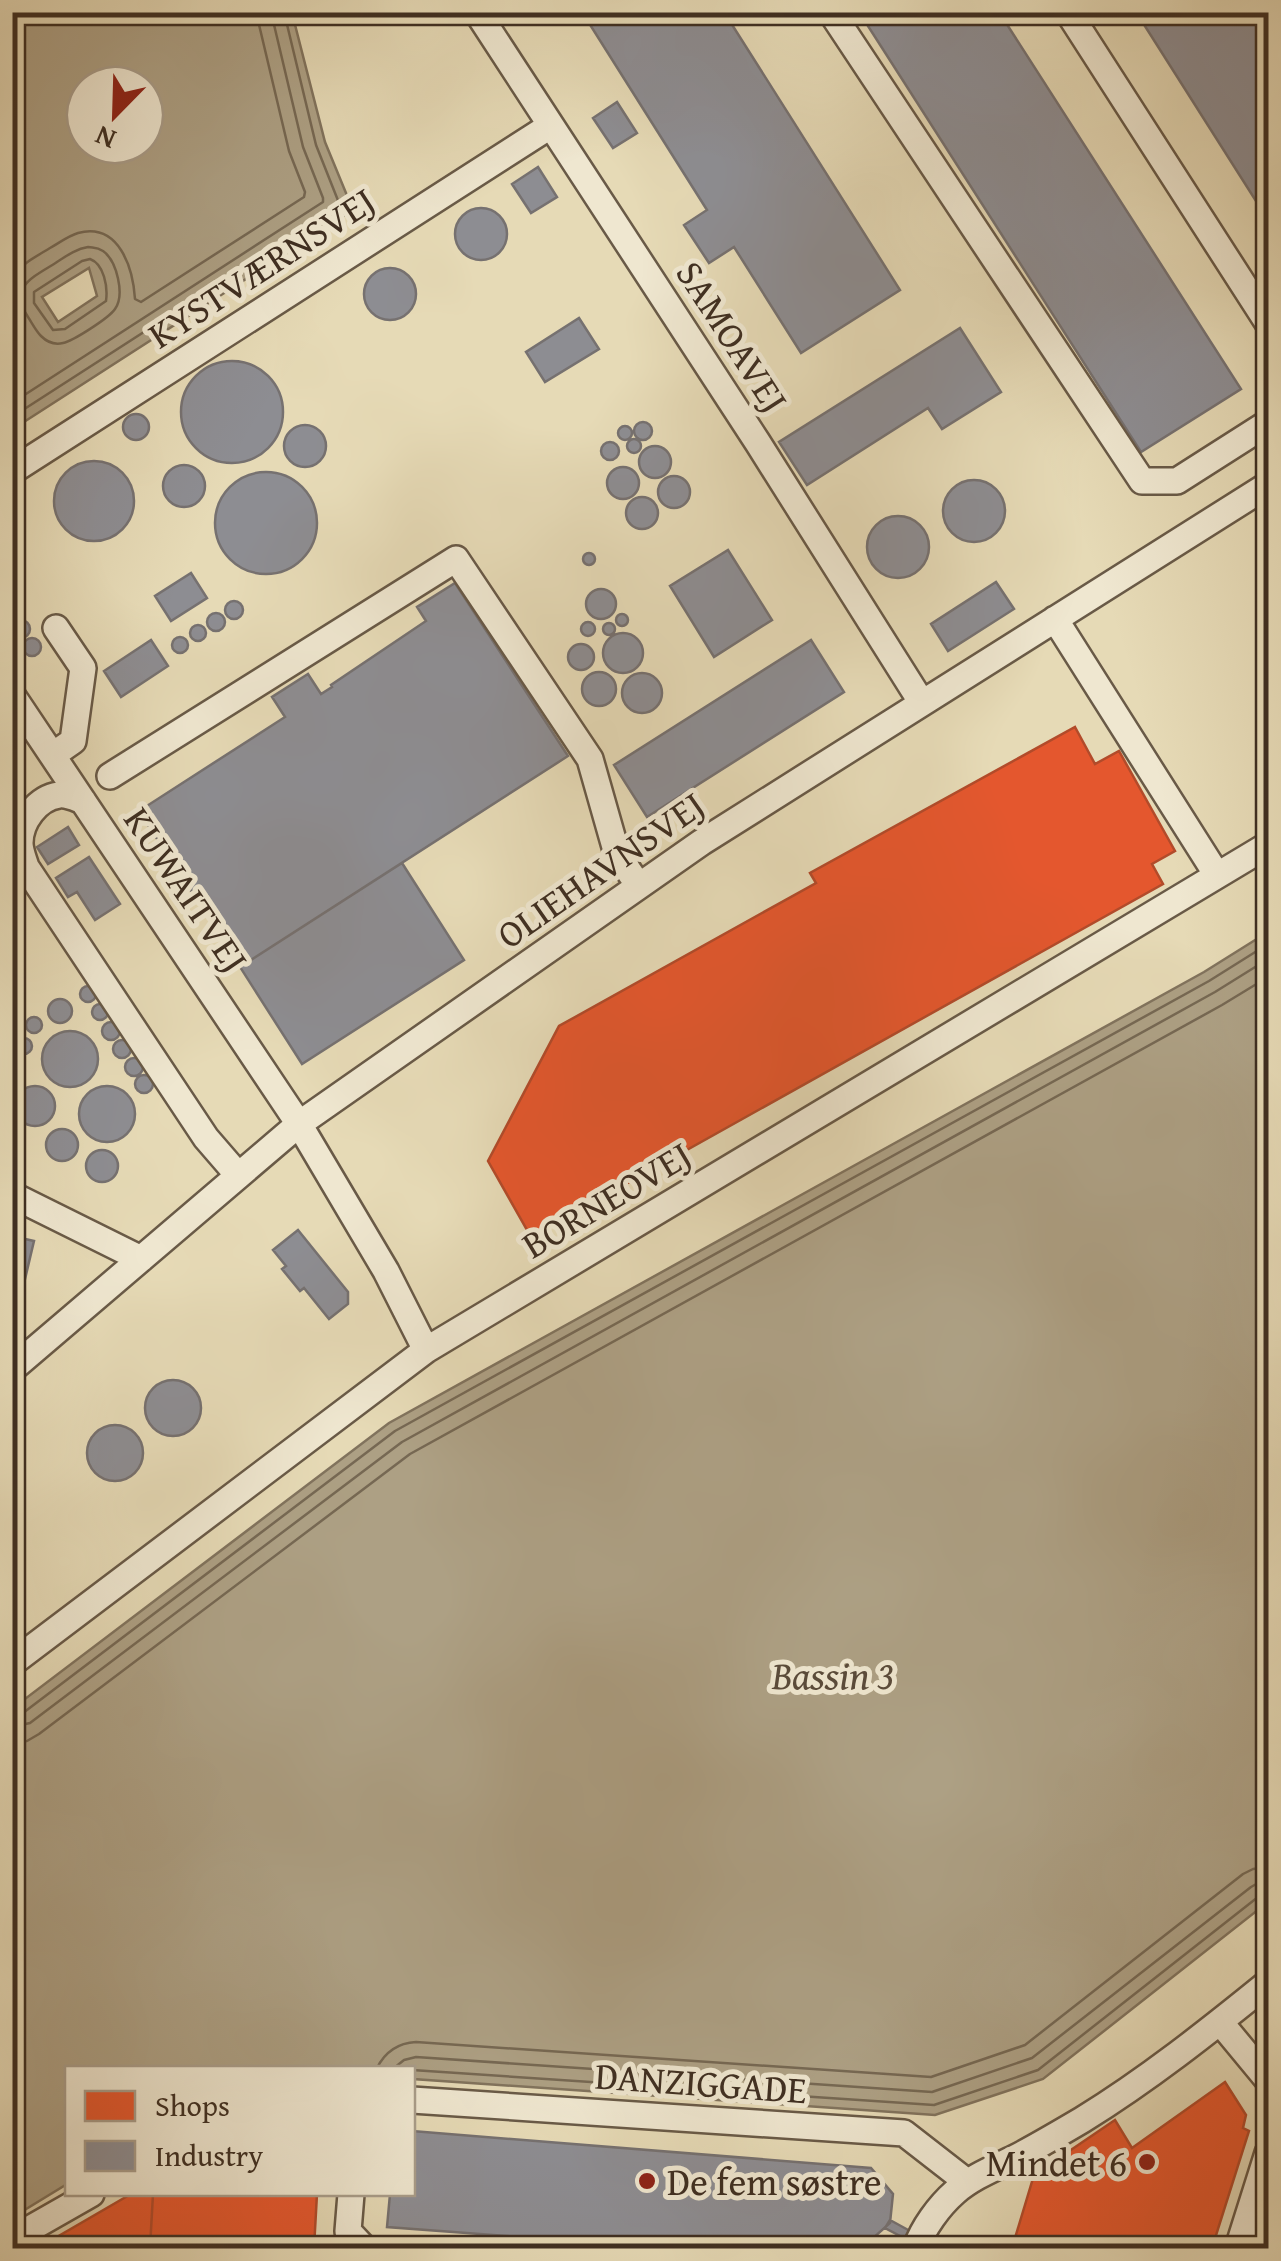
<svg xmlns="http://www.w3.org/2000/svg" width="1281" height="2261" font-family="'Gentium Book Plus',serif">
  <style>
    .water { fill: #ada084; stroke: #81735d; stroke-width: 2.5; fill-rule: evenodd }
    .shops { fill: #e4572e; stroke: #b24b2a; stroke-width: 2.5 }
    .industry { fill: #8d8d92; stroke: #767170; stroke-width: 2.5 }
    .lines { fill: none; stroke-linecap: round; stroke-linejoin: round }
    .shore { stroke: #766853; stroke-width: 2.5 }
    .minor-casing { stroke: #695a47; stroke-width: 30 }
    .minor { stroke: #efe7d0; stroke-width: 25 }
    .poi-dot { fill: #8f2418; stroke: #efe7d0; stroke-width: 4 }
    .labels { text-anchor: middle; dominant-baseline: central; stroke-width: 10; stroke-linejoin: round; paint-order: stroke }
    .street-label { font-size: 38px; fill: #3f2f22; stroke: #efe7d0 }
    .poi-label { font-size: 38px; fill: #3f2f22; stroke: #efe7d0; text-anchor: end }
    .water-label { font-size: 40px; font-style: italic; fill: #5a4b3a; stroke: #efe7d0 }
  </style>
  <rect width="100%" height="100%" fill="#e6dab6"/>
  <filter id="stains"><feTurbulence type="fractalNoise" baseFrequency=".002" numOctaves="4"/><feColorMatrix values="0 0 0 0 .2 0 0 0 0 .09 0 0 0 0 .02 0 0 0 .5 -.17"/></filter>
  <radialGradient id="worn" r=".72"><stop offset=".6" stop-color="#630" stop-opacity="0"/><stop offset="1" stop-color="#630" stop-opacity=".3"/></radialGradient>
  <path class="water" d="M13 12 292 13 325 142 353 210 13 429ZM85 85H145V145H85ZM89 268 97 296 58 322 42 297Z
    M1268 932V1902L1043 2079 935 2115 413 2079 412 2068H68L67 2184 13 2217V1708L389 1423 1204 972Z"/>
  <path class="shops" d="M1075 727 1095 764 1119 751 1175 851 1152 864 1163 884 531 1237 488 1161 559 1026 816 883 810 873Z
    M1225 2082 1246 2115 1243 2128 1249 2131 1212 2248H1012L1034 2175 1115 2120 1132 2148Z
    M131 2194H153L150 2248H38Z
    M153 2194H317L314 2248H150Z"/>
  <path class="industry" d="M582 12H724L900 290 801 353 734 247 709 263 684 225 707 210Z
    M859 12H999L1241 389 1141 452Z
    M1136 12H1268V220Z
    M617 102 637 133 613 148 593 118Z
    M538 167 557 197 531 213 512 184Z
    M455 234a26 26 0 1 1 52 0a26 26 0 1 1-52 0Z
    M364 294a26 26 0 1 1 52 0a26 26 0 1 1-52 0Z
    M579 318 599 349 545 382 526 352Z
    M960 328 1001 392 942 429 928 408 807 485 779 442Z
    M181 412a51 51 0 1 1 102 0a51 51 0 1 1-102 0Z
    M123 427a13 13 0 1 1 26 0a13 13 0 1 1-26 0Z
    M634 431a9 9 0 1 1 18 0a9 9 0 1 1-18 0Z
    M284 446a21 21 0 1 1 42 0a21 21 0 1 1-42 0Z
    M618 433a7 7 0 1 1 14 0a7 7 0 1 1-14 0Z
    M627 446a7 7 0 1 1 14 0a7 7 0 1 1-14 0Z
    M601 451a9 9 0 1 1 18 0a9 9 0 1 1-18 0Z
    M639 462a16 16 0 1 1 32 0a16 16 0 1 1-32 0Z
    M54 501a40 40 0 1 1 80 0a40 40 0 1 1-80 0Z
    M163 486a21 21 0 1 1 42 0a21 21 0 1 1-42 0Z
    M607 483a16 16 0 1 1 32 0a16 16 0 1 1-32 0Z
    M215 523a51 51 0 1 1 102 0a51 51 0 1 1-102 0Z
    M658 492a16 16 0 1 1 32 0a16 16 0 1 1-32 0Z
    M943 511a31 31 0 1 1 62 0a31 31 0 1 1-62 0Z
    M626 513a16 16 0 1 1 32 0a16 16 0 1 1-32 0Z
    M867 547a31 31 0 1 1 62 0a31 31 0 1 1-62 0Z
    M728 550 772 620 714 657 670 586Z
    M583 559a6 6 0 1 1 12 0a6 6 0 1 1-12 0Z
    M191 573 207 598 171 621 155 596Z
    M996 582 1014 609 948 651 931 624Z
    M455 583 568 756 240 967 139 811 285 717 272 697 308 674 321 694 332 687 331 685 426 621 417 607Z
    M586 604a15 15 0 1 1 30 0a15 15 0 1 1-30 0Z
    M225 610a9 9 0 1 1 18 0a9 9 0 1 1-18 0Z
    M207 622a9 9 0 1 1 18 0a9 9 0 1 1-18 0Z
    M616 620a6 6 0 1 1 12 0a6 6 0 1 1-12 0Z
    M12 629a9 9 0 1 1 18 0a9 9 0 1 1-18 0Z
    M581 629a7 7 0 1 1 14 0a7 7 0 1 1-14 0Z
    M603 629a6 6 0 1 1 12 0a6 6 0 1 1-12 0Z
    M190 633a8 8 0 1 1 16 0a8 8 0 1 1-16 0Z
    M603 653a20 20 0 1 1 40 0a20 20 0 1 1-40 0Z
    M172 645a8 8 0 1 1 16 0a8 8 0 1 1-16 0Z
    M23 647a9 9 0 1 1 18 0a9 9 0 1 1-18 0Z
    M151 640 168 666 121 697 104 671Z
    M811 640 844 692 647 817 614 765Z
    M568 657a13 13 0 1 1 26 0a13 13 0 1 1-26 0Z
    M582 689a17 17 0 1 1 34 0a17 17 0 1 1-34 0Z
    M622 693a20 20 0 1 1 40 0a20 20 0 1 1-40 0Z
    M68 827 79 845 48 864 37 847Z
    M89 857 120 904 95 920 77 892 68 897 56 878Z
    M402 863 464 960 302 1064 240 967Z
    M80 994a8 8 0 1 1 16 0a8 8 0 1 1-16 0Z
    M48 1011a12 12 0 1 1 24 0a12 12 0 1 1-24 0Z
    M92 1012a8 8 0 1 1 16 0a8 8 0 1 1-16 0Z
    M26 1025a8 8 0 1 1 16 0a8 8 0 1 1-16 0Z
    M102 1031a9 9 0 1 1 18 0a9 9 0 1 1-18 0Z
    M42 1059a28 28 0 1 1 56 0a28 28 0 1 1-56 0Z
    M16 1046a8 8 0 1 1 16 0a8 8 0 1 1-16 0Z
    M113 1049a9 9 0 1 1 18 0a9 9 0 1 1-18 0Z
    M125 1067a9 9 0 1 1 18 0a9 9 0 1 1-18 0Z
    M135 1084a9 9 0 1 1 18 0a9 9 0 1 1-18 0Z
    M79 1114a28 28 0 1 1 56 0a28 28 0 1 1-56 0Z
    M15 1106a20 20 0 1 1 40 0a20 20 0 1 1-40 0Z
    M46 1145a16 16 0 1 1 32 0a16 16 0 1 1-32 0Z
    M86 1166a16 16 0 1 1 32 0a16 16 0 1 1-32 0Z
    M298 1230 348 1292V1304L329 1319 304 1288 300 1291 282 1269 286 1266 273 1250Z
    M12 1236 34 1241 21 1296 12 1294Z
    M145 1408a28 28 0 1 1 56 0a28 28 0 1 1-56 0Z
    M87 1453a28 28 0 1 1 56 0a28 28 0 1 1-56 0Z
    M412 2131 871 2168 893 2194 890 2223 862 2248 792 2243V2248H663L387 2227 390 2194H412Z
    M890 2220 941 2248H923L885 2228Z"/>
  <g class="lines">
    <path class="shore" d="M88 247C95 248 97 247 103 251 117 261 125 295 115 309 109 318 73 341 63 343 55 345 47 342 41 336 36 331 32 323 28 317 9 288 31 278 54 264 65 257 75 249 88 247Z
      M90 259C104 264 108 287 106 301L65 329 53 330 34 303V292L82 261Z
      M12 276C23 263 37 256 50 248 59 243 68 236 78 233 119 222 133 268 135 299L141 302 304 197 305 192 289 151 256 12
      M12 403 323 202V198L303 147 271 12
      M12 417 338 207 339 203 316 145 284 12
      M12 1715 23 1713 395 1431 1209 981 1268 944
      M12 1727 30 1723 402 1442 1215 992 1268 959
      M12 1742 27 1741 39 1734 410 1454 1222 1005 1268 977
      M377 2068C385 2052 398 2043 416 2042L931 2077 1025 2045 1243 1874 1253 1869 1268 1867
      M394 2068 404 2060 416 2057 932 2092 1032 2058 1251 1887 1258 1883 1268 1882
      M412 2070 934 2105 1038 2070 1258 1897 1268 1895"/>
    <g class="minor-casing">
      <path id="minor" d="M477 12 758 443 922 703
        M831 12 1142 481H1177L1268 423
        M1068 12 1268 323
        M12 471 550 126
        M1055 619 1217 875
        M12 695 299 1124 386 1271 426 1350
        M53 755 73 741 83 668 56 628
        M110 776 456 559 590 759 617 854 639 886
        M83 801C75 798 67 794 59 795 37 798 20 822 20 843 20 851 24 860 26 867L206 1138 238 1175
        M12 1195 141 1259
        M12 1369 299 1124 702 842 1268 485
        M12 1663 426 1350 1268 845
        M1220 2022 1268 2080
        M412 2100 904 2133 967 2182
        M351 2194 348 2231 364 2248
        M12 2239 91 2194
        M916 2248C923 2228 939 2206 955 2192 972 2177 995 2168 1015 2158 1038 2146 1060 2133 1082 2120 1147 2080 1209 2031 1268 1983
        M1238 2248 1268 2153"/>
    </g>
    <use href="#minor" class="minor"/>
  </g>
  <g class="poi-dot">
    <circle cx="1147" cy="2162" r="10"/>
    <circle cx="647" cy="2181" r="10"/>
  </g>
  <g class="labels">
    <g class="street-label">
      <text transform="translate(261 267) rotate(-33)">KYSTVÆRNSVEJ</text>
      <text transform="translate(733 336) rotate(57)">SAMOAVEJ</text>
      <text transform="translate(600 869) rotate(-35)">OLIEHAVNSVEJ</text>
      <text transform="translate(187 889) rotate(56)">KUWAITVEJ</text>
      <text transform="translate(606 1199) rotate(-31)">BORNEOVEJ</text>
      <text transform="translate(701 2082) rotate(4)">DANZIGGADE</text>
    </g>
    <g class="poi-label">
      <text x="1127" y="2162">Mindet 6</text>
      <text x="667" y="2181" text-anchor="start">De fem søstre</text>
    </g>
    <g class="water-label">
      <text x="833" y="1674">Bassin 3</text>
    </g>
  </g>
  <rect width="1281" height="2261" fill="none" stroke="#e6dab6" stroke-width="50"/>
  <rect x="15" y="15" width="1251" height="2231" fill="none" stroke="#3f2f22" stroke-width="5"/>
  <rect x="25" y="25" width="1231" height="2211" fill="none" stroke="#3f2f22" stroke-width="2.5"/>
  <rect x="65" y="2066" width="350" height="130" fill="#efe7d0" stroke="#a99d8a" stroke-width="2.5"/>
  <rect x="85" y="2091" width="50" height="30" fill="#e4572e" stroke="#a99d8a" stroke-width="2.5"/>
  <text x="155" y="2116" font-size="30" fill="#3f2f22">Shops</text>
  <rect x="85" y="2141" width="50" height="30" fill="#8d8d92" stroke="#a99d8a" stroke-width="2.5"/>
  <text x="155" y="2166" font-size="30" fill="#3f2f22">Industry</text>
  <g transform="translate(115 115) rotate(203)"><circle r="48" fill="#efe7d0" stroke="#a99d8a" stroke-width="2.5"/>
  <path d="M0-8L18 38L0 25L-18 38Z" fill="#8f2418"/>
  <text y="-15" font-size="28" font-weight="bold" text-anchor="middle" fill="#3f2f22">N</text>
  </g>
  <rect width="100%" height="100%" filter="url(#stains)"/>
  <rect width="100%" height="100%" fill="url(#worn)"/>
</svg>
